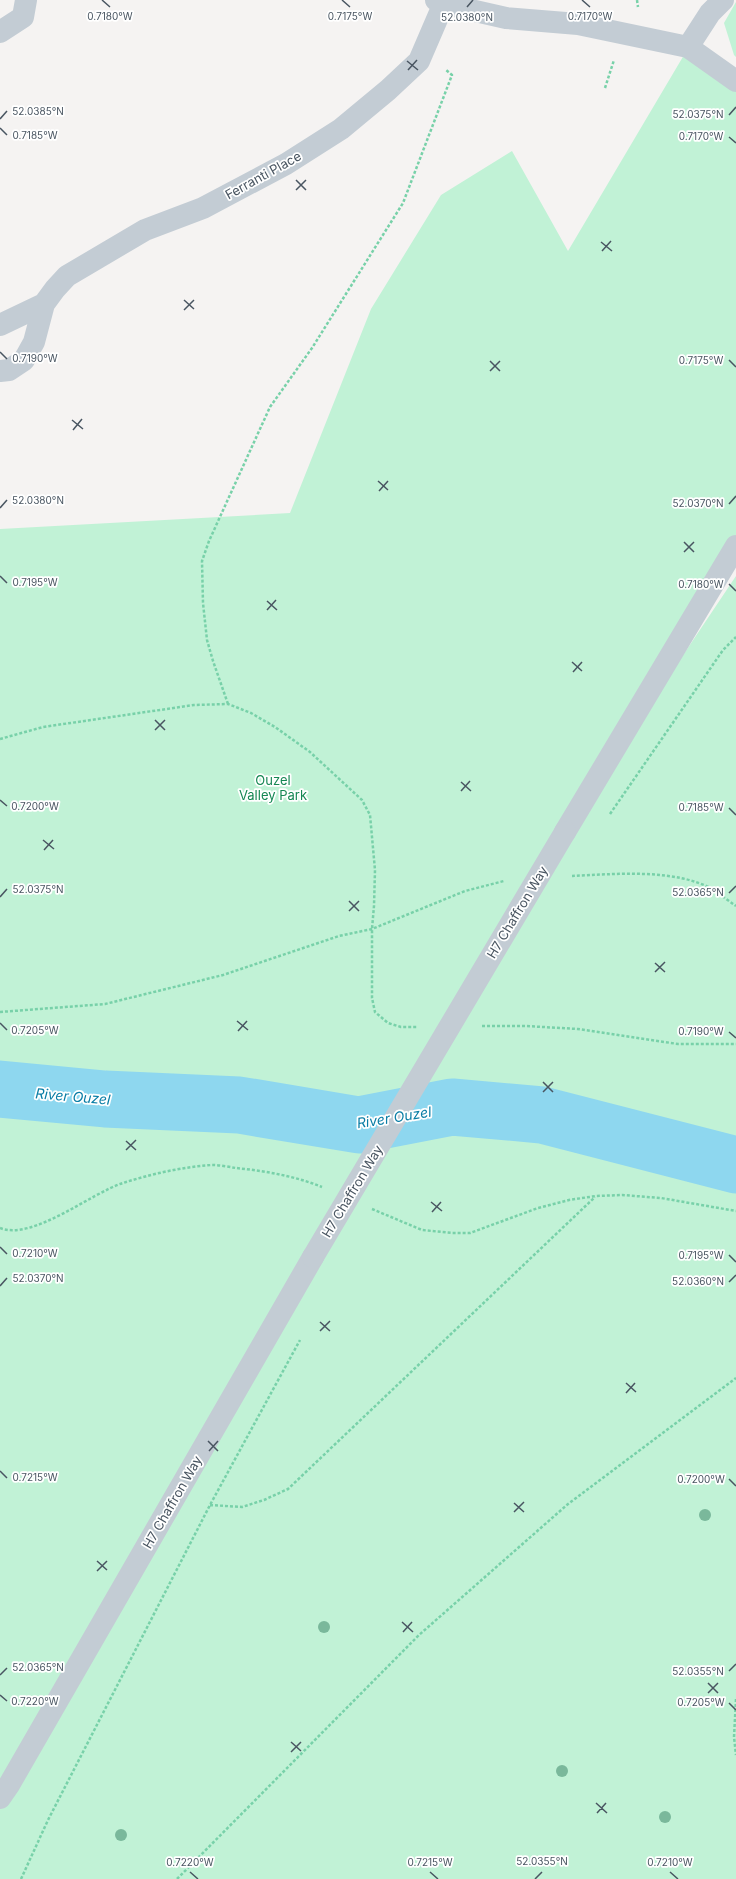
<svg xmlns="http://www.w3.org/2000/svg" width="736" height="1879" font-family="Inter,sans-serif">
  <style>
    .green { fill: #c1f2d6 }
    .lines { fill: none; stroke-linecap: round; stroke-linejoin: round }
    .river { stroke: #8ed7ef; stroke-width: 57 }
    .path { stroke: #78d1a9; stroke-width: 2.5; stroke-dasharray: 3 2; stroke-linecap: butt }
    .minor { stroke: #c3ccd4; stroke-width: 22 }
    .tertiary { stroke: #c3ccd4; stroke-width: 22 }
    .tertiary-bridge { stroke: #c3ccd4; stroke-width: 22 }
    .tree { fill: #7ab89b }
    .ticks { fill: none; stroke: #495561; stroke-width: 1.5 }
    .labels { text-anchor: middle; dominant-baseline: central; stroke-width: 3.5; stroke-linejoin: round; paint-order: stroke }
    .street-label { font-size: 13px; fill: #495561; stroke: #fff }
    .park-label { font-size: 13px; fill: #158753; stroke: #fff }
    .water-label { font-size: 14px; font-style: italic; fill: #097da5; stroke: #fff }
    .ticks-label { font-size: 10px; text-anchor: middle; fill: #495561; stroke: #fff; stroke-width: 3.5; stroke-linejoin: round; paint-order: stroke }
  </style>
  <rect width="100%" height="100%" fill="#f5f3f2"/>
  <path class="green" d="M736 2V57L734 55 724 23Z
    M684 55 736 87V556L574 818 736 576V1879H0V529L290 513 371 309 441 195 512 151 568 251Z"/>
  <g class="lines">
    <path class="river" d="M0 1089 105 1099 239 1105 359 1125 452 1107 542 1115 736 1165"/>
    <path class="path" d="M637 0 638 7
      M605 88 614 60
      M228 704 213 661 207 640 203 603 202 561 209 541 270 407 312 348 403 203 452 75 446 70
      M0 739 43 727 194 705 228 704 251 713 275 727 310 752 362 800 370 815 375 870 374 906 372 929V998L375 1012 388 1023 401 1027H417
      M610 814 723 650 736 637
      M572 876C615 874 676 868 714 890 721 895 729 901 736 906
      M0 1012 105 1004 223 975 339 936 372 929 465 891 504 881
      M482 1026H526L578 1029 678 1044H736
      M372 1209 422 1230 452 1233H470L538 1208 569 1200 596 1196 622 1195 661 1198 736 1211
      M0 1228C33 1241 91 1193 123 1183 151 1174 182 1167 212 1165 220 1165 229 1167 236 1168 265 1171 295 1176 322 1187
      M210 1505 242 1507 264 1500 288 1489 595 1197
      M736 1699 734 1737 736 1755
      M21 1879 48 1820 210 1505 300 1340
      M177 1879 419 1635 568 1504 736 1378"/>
    <path class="minor" d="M436 0 462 8 506 18 578 24 688 47 736 81
      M0 32 23 17 26 0
      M688 47 710 13 723 0
      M0 325 44 304
      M0 371 9 370 24 360 34 342 44 304 55 289 67 276 145 230 203 208 286 164 341 129 388 90 419 61 444 3"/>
    <path class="tertiary" d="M565 832 736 546
      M0 1798 9 1785 313 1257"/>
    <path class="tertiary-bridge" d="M313 1257 565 832"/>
  </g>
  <g class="tree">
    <circle cx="705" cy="1515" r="6"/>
    <circle cx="324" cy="1627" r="6"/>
    <circle cx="562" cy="1771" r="6"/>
    <circle cx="665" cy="1817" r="6"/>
    <circle cx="121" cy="1835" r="6"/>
  </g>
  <path class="ticks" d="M102 0 110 7M342 0 350 7M582 0 590 7M467 7 473 0M407 61 418 70M408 70 417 60M729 115 736 107M0 119 7 111M0 128 7 135M729 137 736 143M296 180 306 190M296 190 306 180M601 242 612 251M602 251 611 241M184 300 194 309M184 310 194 300M0 352 7 359M729 360 736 367M490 361 500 371M490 371 500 361M72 420 83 429M73 430 82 419M378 481 388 490M379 491 388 481M729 504 736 496M0 508 7 500M684 542 694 552M684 552 694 542M0 576 7 583M729 584 736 591M267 601 277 610M267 610 276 600M572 662 582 671M573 672 582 662M155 720 165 730M155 730 165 720M461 782 471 791M461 791 470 781M0 800 7 806M729 808 736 815M43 840 54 849M44 850 53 840M729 893 736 886M0 897 7 889M349 901 359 911M349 911 359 901M655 963 665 972M655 972 665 962M237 1021 248 1030M0 1023 7 1030M238 1031 247 1021M729 1032 736 1038M543 1082 553 1092M543 1092 553 1082M126 1141 136 1150M126 1150 136 1140M431 1202 442 1211M432 1212 441 1202M0 1247 7 1254M729 1255 736 1262M729 1282 736 1275M0 1286 7 1278M320 1322 330 1331M320 1331 330 1321M626 1383 636 1392M626 1393 635 1383M208 1441 218 1451M209 1451 218 1441M0 1471 7 1478M729 1479 736 1486M514 1503 524 1512M514 1512 524 1502M97 1561 107 1570M97 1571 107 1561M402 1622 413 1632M403 1632 412 1622M729 1671 736 1664M0 1675 7 1668M708 1683 718 1693M708 1693 718 1683M0 1695 7 1701M729 1703 736 1710M291 1742 301 1751M291 1752 301 1742M596 1803 607 1813M597 1813 606 1803M190 1872 198 1879M430 1872 438 1879M670 1872 678 1879M535 1879 542 1872"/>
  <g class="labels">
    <g class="street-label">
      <text transform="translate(263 175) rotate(-29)">Ferranti Place</text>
      <text transform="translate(517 912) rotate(-59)">H7 Chaffron Way</text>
      <text transform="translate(352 1191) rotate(-59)">H7 Chaffron Way</text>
      <text transform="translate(172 1502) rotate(-60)">H7 Chaffron Way</text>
    </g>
    <g class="park-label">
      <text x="273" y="780">Ouzel<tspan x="273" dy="15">Valley Park</tspan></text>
    </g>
    <g class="water-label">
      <text transform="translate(73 1096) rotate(5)">River Ouzel</text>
      <text transform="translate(394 1117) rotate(-9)">River Ouzel</text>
    </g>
  </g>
  <g class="ticks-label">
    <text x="110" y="20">0.7180°W</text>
    <text x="350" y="20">0.7175°W</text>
    <text x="590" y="20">0.7170°W</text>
    <text x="467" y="21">52.0380°N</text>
    <text x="38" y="115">52.0385°N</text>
    <text x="698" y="118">52.0375°N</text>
    <text x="35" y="139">0.7185°W</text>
    <text x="701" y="140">0.7170°W</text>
    <text x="35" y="362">0.7190°W</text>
    <text x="701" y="364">0.7175°W</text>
    <text x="38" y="504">52.0380°N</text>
    <text x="698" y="507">52.0370°N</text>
    <text x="35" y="586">0.7195°W</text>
    <text x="701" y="588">0.7180°W</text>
    <text x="35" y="810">0.7200°W</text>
    <text x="701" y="811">0.7185°W</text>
    <text x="38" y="893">52.0375°N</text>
    <text x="698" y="896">52.0365°N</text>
    <text x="35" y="1034">0.7205°W</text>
    <text x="701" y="1035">0.7190°W</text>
    <text x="35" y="1257">0.7210°W</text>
    <text x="701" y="1259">0.7195°W</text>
    <text x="38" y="1282">52.0370°N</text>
    <text x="698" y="1285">52.0360°N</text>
    <text x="35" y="1481">0.7215°W</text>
    <text x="701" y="1483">0.7200°W</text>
    <text x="38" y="1671">52.0365°N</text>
    <text x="698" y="1675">52.0355°N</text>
    <text x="35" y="1705">0.7220°W</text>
    <text x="701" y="1706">0.7205°W</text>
    <text x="542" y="1865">52.0355°N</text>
    <text x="190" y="1866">0.7220°W</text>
    <text x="430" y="1866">0.7215°W</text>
    <text x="670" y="1866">0.7210°W</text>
  </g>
</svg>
